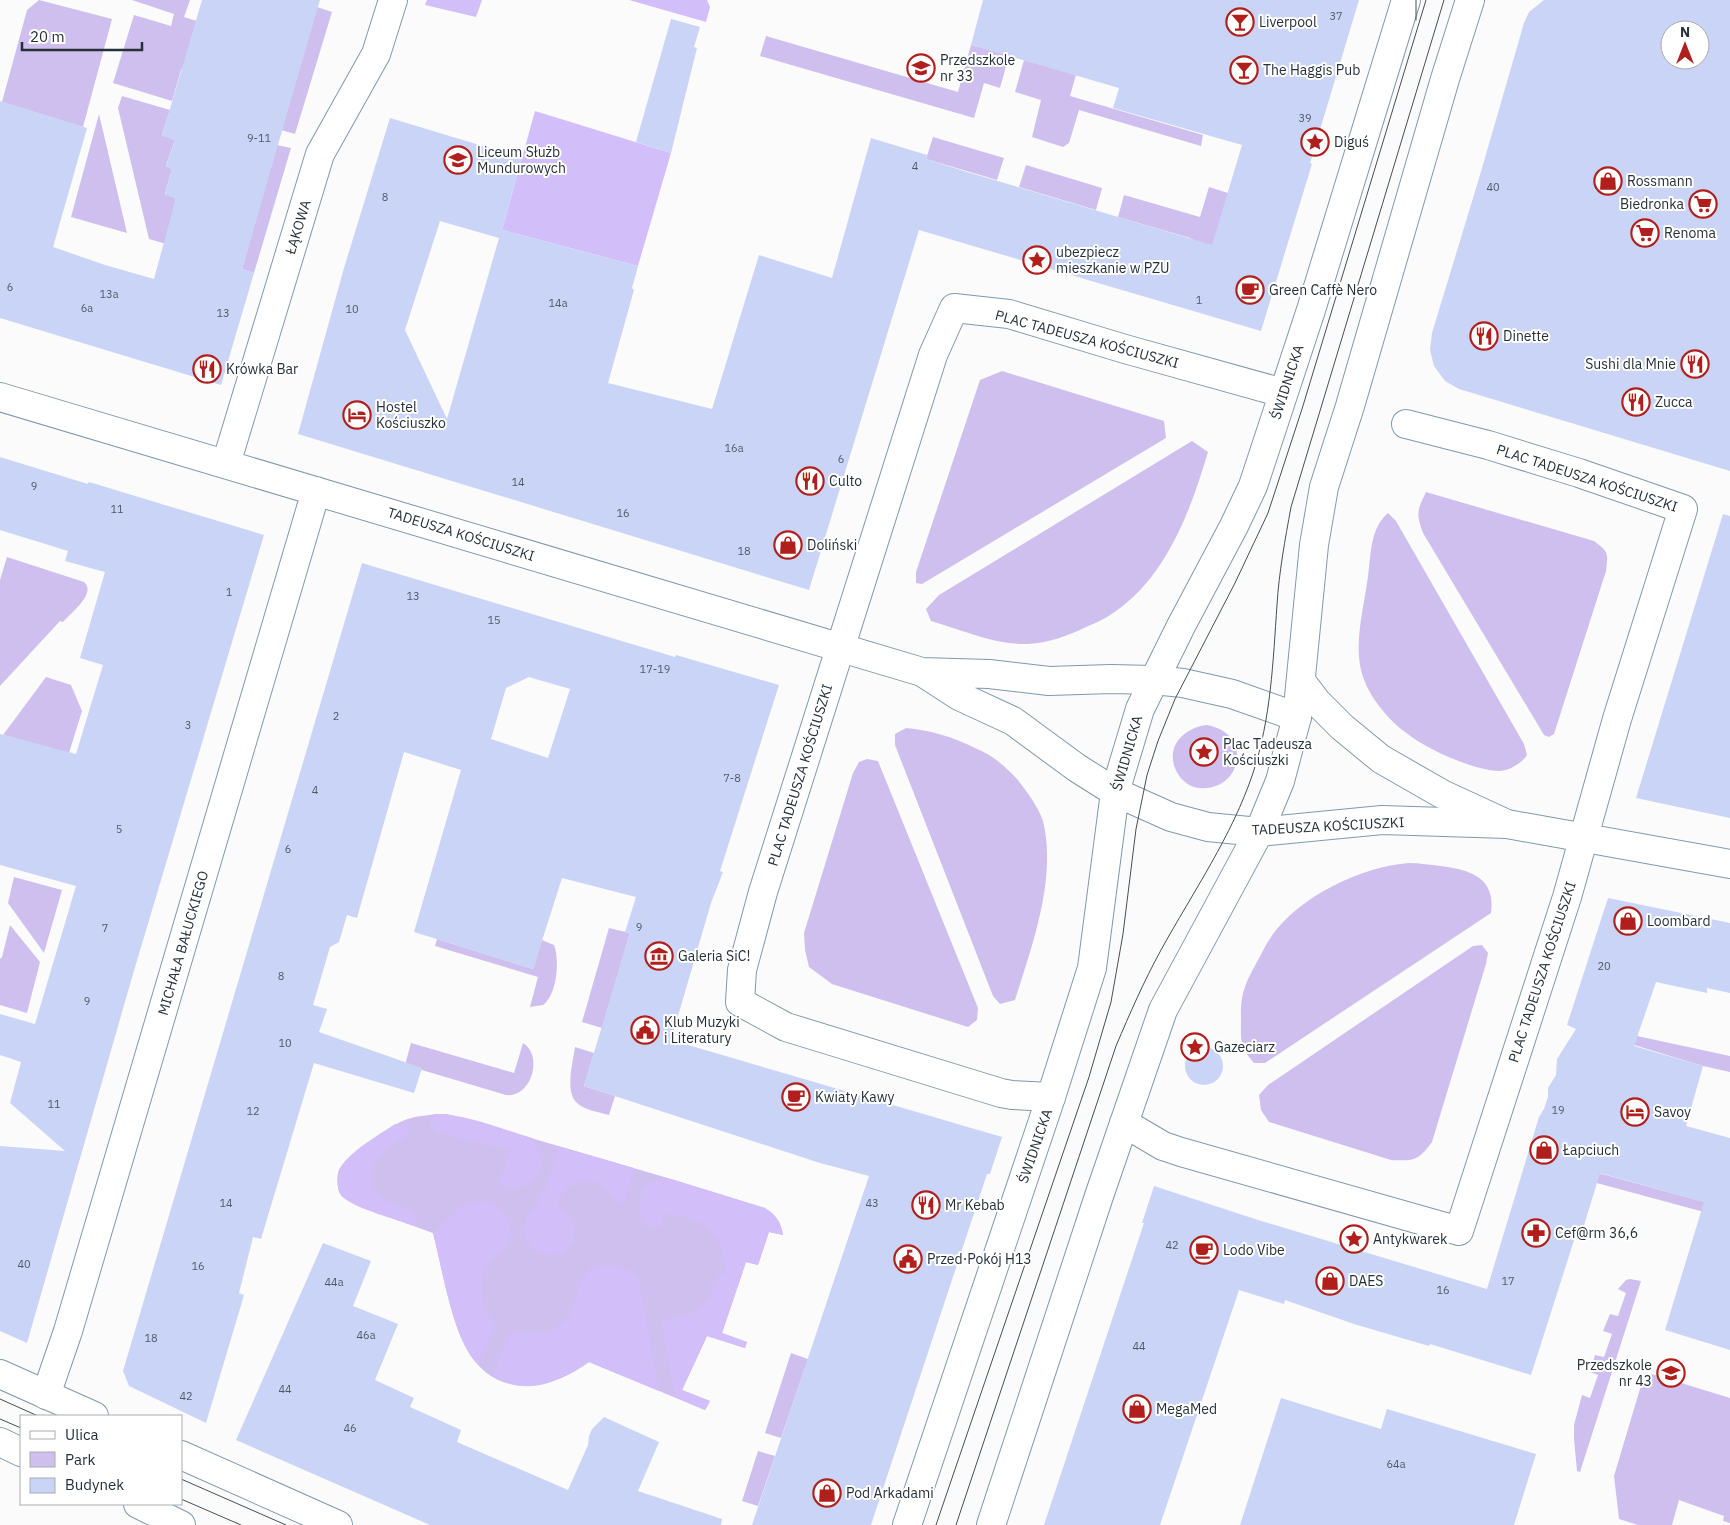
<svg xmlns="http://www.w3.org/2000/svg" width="1730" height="1525" font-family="'IBM Plex Sans',sans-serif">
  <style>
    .green { fill: #cfbfef }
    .forest { fill: #d2bef8 }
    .building { fill: #c9d4f7; fill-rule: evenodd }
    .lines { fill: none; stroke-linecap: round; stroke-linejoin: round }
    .street-casing { stroke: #8199ac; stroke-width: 30 }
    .secondary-casing { stroke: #8199ac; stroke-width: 30 }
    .street { stroke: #fff; stroke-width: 28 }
    .secondary { stroke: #fff; stroke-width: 28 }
    .tram { stroke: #474f56; stroke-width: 1 }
    .labels { text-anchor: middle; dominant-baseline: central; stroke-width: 4; stroke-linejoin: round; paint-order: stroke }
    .number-label { font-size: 11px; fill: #4f5968 }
    .poi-label { font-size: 14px; fill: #263038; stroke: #fff; text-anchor: start }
    .street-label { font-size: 14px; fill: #263038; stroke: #fff }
  </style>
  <rect width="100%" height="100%" fill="#fbfbfb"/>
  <path class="green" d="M39 0 112 19 83 127 2 102 27 10Z
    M132 0H190L184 17 216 27 181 70 172 101 113 83 134 15 171 26 174 14Z
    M317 7 332 12 295 134 281 130Z
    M766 36 958 92 971 45 1009 55 1000 88 984 83 974 118 760 56Z
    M1024 60 1076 75 1070 96 1203 135 1201 146 1079 110 1069 143 1063 147 1032 137 1041 100 1015 92Z
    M122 96 170 110 162 135 175 140 166 166 172 169 165 194 176 198 166 244 149 239 118 108Z
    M99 114 127 233 71 217Z
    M933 137 1004 158 997 180 926 159Z
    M277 145 291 148 254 273 242 269Z
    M1026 165 1102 188 1096 210 1019 187Z
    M1209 187 1228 193 1217 252 1190 238 1118 217 1124 195 1200 217Z
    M1002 371 1164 421 1166 438 922 584 916 583V572L980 380Z
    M1192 441 1208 452C1190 513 1164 583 1107 617 1100 621 1093 624 1086 627 1068 636 1048 643 1028 644 995 645 962 630 931 621L926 609 939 595Z
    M1426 492 1594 541C1609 552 1608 553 1606 571L1554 734 1549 737 1544 735 1423 533C1416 513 1417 511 1426 492Z
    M1388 513 1396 521 1524 744 1527 755C1522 763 1509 771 1499 771 1472 770 1426 749 1405 732 1389 720 1372 700 1365 682 1351 650 1364 609 1368 576 1371 555 1370 528 1388 513Z
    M7 557 84 582C97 593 71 613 63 622L60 621 0 686V580Z
    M46 677 71 685 82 711 69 753 3 735Z
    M1207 725C1255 734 1241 792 1199 788 1191 787 1185 783 1180 777 1162 752 1180 728 1207 725Z
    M906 728C930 730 953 737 975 748 992 755 1004 765 1017 779 1026 790 1039 808 1043 821 1057 878 1032 946 1015 1000L1000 1004 993 996 895 745V734Z
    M867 759 878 761 978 1008 977 1020 968 1027 832 984 809 967 805 950 804 933 853 773 859 762Z
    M1409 863C1420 863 1430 865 1441 866 1470 870 1496 877 1491 913L1265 1063H1254C1239 1046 1241 1040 1241 1018 1240 993 1246 982 1258 960 1262 953 1266 944 1271 937 1298 897 1362 866 1409 863Z
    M14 877 62 890 44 953 8 903Z
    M10 925 40 962 27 1013 0 1005V959L2 957Z
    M609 928 630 933 602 1028 582 1022Z
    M437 939 533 969 542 940 554 945C560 960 557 995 543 1005L530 1007 538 977 435 946Z
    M1482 945 1488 953 1486 964 1432 1142C1418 1161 1414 1161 1391 1160L1269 1122 1261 1110 1259 1095 1268 1085 1473 946Z
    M1637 1036 1730 1056V1072L1703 1066 1634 1045Z
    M411 1043 514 1073 523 1043C544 1056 531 1098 506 1095L405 1065Z
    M575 1047 594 1053 584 1086 615 1096 609 1115C599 1112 583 1110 576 1102 565 1091 573 1061 575 1047Z
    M435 1114H447L459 1117 671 1179 765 1208C776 1215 781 1222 783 1235L769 1232 758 1265 746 1262 722 1333 747 1342 745 1348 707 1336 682 1390 710 1401 705 1410 589 1362C549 1391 496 1400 467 1350 450 1320 442 1267 433 1233 418 1227 349 1205 342 1196 337 1190 336 1177 339 1170 344 1157 391 1125 405 1120 414 1116 425 1116 435 1114Z
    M1595 1172 1708 1203 1730 1219 1593 1182Z
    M1630 1279 1641 1281 1580 1472 1577 1471 1574 1439V1425L1582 1395 1590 1398 1598 1375 1590 1372 1595 1355 1604 1357 1612 1334 1603 1331 1610 1314 1618 1316 1626 1293 1618 1289 1626 1280Z
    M791 1353 808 1359 781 1438 765 1433Z
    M1652 1374 1730 1398V1523L1723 1521 1724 1516 1679 1500 1672 1525H1638L1619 1519 1614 1476 1642 1382 1646 1376Z
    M758 1451 775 1456 758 1506 742 1501Z"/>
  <path class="forest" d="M427 0H482L476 17 425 5Z
    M629 0H707L710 7 706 22Z
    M535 111 671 153 638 266 502 230Z
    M435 1114C467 1114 501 1129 532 1138 536 1145 540 1152 542 1160 542 1166 540 1171 538 1175 530 1190 513 1189 499 1184L510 1150 437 1132C429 1127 428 1121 435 1114Z
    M395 1124 403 1125 408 1128 409 1132C405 1140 395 1142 388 1148 373 1160 362 1183 382 1197 391 1204 403 1208 413 1212L416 1215 415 1226C396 1219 359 1210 344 1198 333 1190 338 1169 346 1160 359 1146 379 1135 395 1124Z
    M558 1146 634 1168 624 1203 613 1199C603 1170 558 1178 558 1210 573 1212 579 1230 571 1243 562 1258 539 1259 529 1245 524 1238 523 1230 525 1223 528 1212 536 1206 541 1197 549 1181 553 1163 558 1146Z
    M671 1179 765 1208C776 1215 781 1222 783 1235L769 1232 758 1265 746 1262 722 1333 747 1342 745 1348 707 1336 682 1390 710 1401 705 1410 675 1397 661 1320C698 1315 707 1310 719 1274H726C724 1235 703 1213 663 1215V1225L650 1228C636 1215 634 1189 655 1181 660 1180 666 1180 671 1179Z
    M481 1201C504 1203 517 1224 506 1245 502 1253 493 1257 488 1264 480 1273 481 1298 484 1309 486 1314 492 1319 496 1324L478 1364C453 1340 442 1267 433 1233L463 1205Z
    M605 1265C622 1267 628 1267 639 1281L659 1391 589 1362C567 1377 539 1392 511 1384 504 1382 498 1379 492 1376L512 1330 525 1334 551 1332 570 1316 577 1294 579 1282 590 1269Z"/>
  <path class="building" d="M202 0H320L242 269 254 273 221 385 0 318V101L87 128 53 247 105 265 154 279 176 198 165 195 172 169 166 167 175 140 162 136Z
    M983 0H1359L1310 163 1312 164 1261 331 919 230 809 590 298 434 344 268 390 118 522 158 502 230 638 266 632 288 634 290 608 383 712 409 759 255 832 278 871 138 927 155 926 159 964 171 1212 245 1242 145 1113 108 1119 88 971 45ZM440 221 499 238 447 419 405 330Z
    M1544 0H1730V471L1459 389 1445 381 1434 366 1430 350 1432 333 1480 175 1524 23 1529 12ZM1670 30H1700V60H1670Z
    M671 19 700 27 694 47 697 48 671 153 636 142Z
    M0 457 88 484 89 482 264 535 133 974 27 1343 0 1331V1146L65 1151 10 1103 21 1062 0 1055V1014L35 1024 76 886 0 865V734L76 754 103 665 80 658 105 572 65 561 68 551 0 530Z
    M1723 514 1730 516V818L1636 798Z
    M362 563 675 657 676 655 779 685 720 871 723 872 711 903 671 1040 1002 1137 990 1174H987L871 1525H752L869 1176 820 1163 584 1086 630 933 625 932 636 897 562 878 533 969 414 932 461 770 404 752 357 918 347 915 339 942 330 947 313 1005 327 1009 319 1032 422 1068 414 1093 314 1063 261 1239 253 1237 239 1293 244 1295 206 1423 129 1386 123 1371ZM529 677 570 689 548 758 491 739 506 688Z
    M1608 898 1730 923V993L1707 988V993L1656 982 1634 1046 1703 1066 1686 1126 1730 1138V1350L1665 1330 1704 1202 1600 1173 1582 1232 1577 1231 1531 1375 1430 1344 1429 1346 1354 1324 1285 1300 1284 1304 1239 1290 1160 1525H1044L1144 1223H1142L1154 1186 1255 1219 1487 1289 1539 1117 1544 1109 1548 1097V1088L1556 1075 1557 1059 1576 1029 1567 1025Z
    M1185 1066a19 19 0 1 1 38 0a19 19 0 1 1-38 0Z
    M323 1243 371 1261 353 1306 398 1324 375 1380 414 1398 410 1407 461 1430 457 1442 568 1490 588 1445 589 1436 592 1429 604 1417 659 1442 638 1491 722 1519 721 1525H430L236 1440Z
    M1281 1398 1381 1429 1387 1409 1536 1454 1514 1525H1240Z"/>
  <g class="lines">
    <g class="street-casing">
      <path id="street" d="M0 397 922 672 989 674 1049 681 1111 679 1153 680 1183 683 1232 694 1297 717
        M226 464 320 154 376 54 393 0
        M922 672 959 696 1013 721 1077 768 1115 792
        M1301 681 1317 702 1342 727 1381 759 1442 794 1507 824
        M1051 1097 1012 1095 1001 1093 786 1027 740 1002 742 970 763 892 933 355 954 308 1009 314 1125 349 1283 393
        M1124 1123 1163 1146 1181 1152 1459 1231 1567 897 1617 719 1683 509 1579 473 1488 445 1406 424
        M46 1395 68 1331 316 491"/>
    </g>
    <g class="secondary-casing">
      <path id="secondary" d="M1115 792 1171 817 1208 827 1259 832 1382 820 1507 824 1730 864
        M0 1374 94 1416
        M0 1442 21 1452
        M181 1455 338 1525
        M138 1504 181 1525
        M907 1525 1051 1097 1092 968 1115 792 1140 709 1181 626 1234 526 1253 486 1311 310 1406 0
        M991 1525 1099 1196 1163 1010 1259 832 1280 781 1297 717 1314 545 1324 487 1350 406 1445 79 1470 0"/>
    </g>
    <use href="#street" class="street"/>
    <use href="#secondary" class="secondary"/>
    <path class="tram" d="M1416 0V20
      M0 1399 38 1416
      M0 1419 21 1428
      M181 1479 286 1525
      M181 1499 241 1525
      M936 1525 1089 1077 1111 1002 1123 934 1136 829 1147 775 1158 741 1175 699 1235 583 1268 513 1302 409 1426 0
      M956 1525 1116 1046C1130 1013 1144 981 1161 950 1193 892 1232 836 1253 773 1271 718 1273 662 1277 605 1279 572 1285 540 1291 507L1444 0"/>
  </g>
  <defs>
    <g id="bar-ring" transform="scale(1.4375)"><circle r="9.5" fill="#fff" stroke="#b01f1c" stroke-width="1.5"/><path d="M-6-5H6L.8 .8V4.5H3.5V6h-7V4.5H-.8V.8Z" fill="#b01f1c"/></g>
    <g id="school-ring" transform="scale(1.4375)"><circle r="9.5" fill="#fff" stroke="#b01f1c" stroke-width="1.5"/><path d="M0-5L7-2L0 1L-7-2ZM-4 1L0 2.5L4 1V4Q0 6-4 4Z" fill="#b01f1c"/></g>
    <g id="sight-ring" transform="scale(1.4375)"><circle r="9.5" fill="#fff" stroke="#b01f1c" stroke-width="1.5"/><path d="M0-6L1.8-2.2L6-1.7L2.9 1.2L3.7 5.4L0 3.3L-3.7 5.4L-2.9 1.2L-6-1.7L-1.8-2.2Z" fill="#b01f1c"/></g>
    <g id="shop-ring" transform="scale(1.4375)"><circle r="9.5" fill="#fff" stroke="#b01f1c" stroke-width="1.5"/><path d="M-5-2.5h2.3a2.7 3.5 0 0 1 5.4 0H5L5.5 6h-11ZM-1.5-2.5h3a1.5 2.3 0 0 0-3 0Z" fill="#b01f1c"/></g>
    <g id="supermarket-ring" transform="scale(1.4375)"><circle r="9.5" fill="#fff" stroke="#b01f1c" stroke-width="1.5"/><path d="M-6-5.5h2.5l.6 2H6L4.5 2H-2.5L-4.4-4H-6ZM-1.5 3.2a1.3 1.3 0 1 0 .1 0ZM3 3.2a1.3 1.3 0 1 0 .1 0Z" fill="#b01f1c"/></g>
    <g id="cafe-ring" transform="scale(1.4375)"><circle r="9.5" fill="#fff" stroke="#b01f1c" stroke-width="1.5"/><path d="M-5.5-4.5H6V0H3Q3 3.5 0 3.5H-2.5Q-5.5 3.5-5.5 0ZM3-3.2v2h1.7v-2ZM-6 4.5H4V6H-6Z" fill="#b01f1c"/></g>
    <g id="restaurant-ring" transform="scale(1.4375)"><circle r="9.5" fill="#fff" stroke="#b01f1c" stroke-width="1.5"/><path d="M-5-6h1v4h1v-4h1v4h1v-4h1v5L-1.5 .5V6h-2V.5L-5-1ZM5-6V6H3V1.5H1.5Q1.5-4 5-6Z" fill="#b01f1c"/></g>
    <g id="hotel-ring" transform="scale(1.4375)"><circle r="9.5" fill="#fff" stroke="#b01f1c" stroke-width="1.5"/><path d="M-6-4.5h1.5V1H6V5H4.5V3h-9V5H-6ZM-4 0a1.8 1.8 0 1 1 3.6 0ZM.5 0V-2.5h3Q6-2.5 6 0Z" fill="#b01f1c"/></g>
    <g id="museum-ring" transform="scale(1.4375)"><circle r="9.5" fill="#fff" stroke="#b01f1c" stroke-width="1.5"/><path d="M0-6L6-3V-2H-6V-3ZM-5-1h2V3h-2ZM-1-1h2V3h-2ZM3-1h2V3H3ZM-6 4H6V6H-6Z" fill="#b01f1c"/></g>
    <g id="civic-ring" transform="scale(1.4375)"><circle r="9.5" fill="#fff" stroke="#b01f1c" stroke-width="1.5"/><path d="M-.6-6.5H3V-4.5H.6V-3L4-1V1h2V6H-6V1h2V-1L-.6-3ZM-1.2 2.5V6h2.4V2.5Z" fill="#b01f1c"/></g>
    <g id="pharmacy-ring" transform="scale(1.4375)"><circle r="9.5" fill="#fff" stroke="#b01f1c" stroke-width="1.5"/><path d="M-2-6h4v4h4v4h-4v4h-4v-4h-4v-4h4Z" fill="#b01f1c"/></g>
  </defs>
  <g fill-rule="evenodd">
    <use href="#bar-ring" x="1240" y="22"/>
    <use href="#school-ring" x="921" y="68"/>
    <use href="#bar-ring" x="1244" y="70"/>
    <use href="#sight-ring" x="1315" y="142"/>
    <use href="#school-ring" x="458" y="160"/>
    <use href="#shop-ring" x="1608" y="181"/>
    <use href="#supermarket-ring" x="1703" y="204"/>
    <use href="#supermarket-ring" x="1645" y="233"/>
    <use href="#sight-ring" x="1037" y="260"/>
    <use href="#cafe-ring" x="1250" y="290"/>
    <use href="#restaurant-ring" x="1484" y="336"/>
    <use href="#restaurant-ring" x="1695" y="364"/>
    <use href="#restaurant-ring" x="207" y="369"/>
    <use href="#restaurant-ring" x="1636" y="402"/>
    <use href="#hotel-ring" x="357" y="415"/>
    <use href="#restaurant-ring" x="810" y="481"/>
    <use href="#shop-ring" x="788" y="545"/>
    <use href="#sight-ring" x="1204" y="752"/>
    <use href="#shop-ring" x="1628" y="921"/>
    <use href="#museum-ring" x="659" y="956"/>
    <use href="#civic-ring" x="645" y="1030"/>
    <use href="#sight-ring" x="1195" y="1047"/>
    <use href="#cafe-ring" x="796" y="1097"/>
    <use href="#hotel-ring" x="1635" y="1112"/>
    <use href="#shop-ring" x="1544" y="1150"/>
    <use href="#restaurant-ring" x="926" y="1205"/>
    <use href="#pharmacy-ring" x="1536" y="1233"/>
    <use href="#sight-ring" x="1354" y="1239"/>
    <use href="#cafe-ring" x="1204" y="1250"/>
    <use href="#civic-ring" x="908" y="1259"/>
    <use href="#shop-ring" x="1330" y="1281"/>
    <use href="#school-ring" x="1671" y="1373"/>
    <use href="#shop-ring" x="1137" y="1409"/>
    <use href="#shop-ring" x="827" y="1493"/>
  </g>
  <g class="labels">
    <g class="number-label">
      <text x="1336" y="16">37</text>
      <text x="1305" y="118">39</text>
      <text x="259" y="138">9-11</text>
      <text x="915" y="166">4</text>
      <text x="1493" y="187">40</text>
      <text x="385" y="197">8</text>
      <text x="10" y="287">6</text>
      <text x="109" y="294">13a</text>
      <text x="1199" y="300">1</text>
      <text x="558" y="303">14a</text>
      <text x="87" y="308">6a</text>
      <text x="352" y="309">10</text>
      <text x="223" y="313">13</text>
      <text x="734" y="448">16a</text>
      <text x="841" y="459">6</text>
      <text x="518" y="482">14</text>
      <text x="34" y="486">9</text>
      <text x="117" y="509">11</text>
      <text x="623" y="513">16</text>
      <text x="744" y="551">18</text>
      <text x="229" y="592">1</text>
      <text x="413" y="596">13</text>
      <text x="494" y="620">15</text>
      <text x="655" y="669">17-19</text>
      <text x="336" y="716">2</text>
      <text x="188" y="725">3</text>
      <text x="732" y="778">7-8</text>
      <text x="315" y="790">4</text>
      <text x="119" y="829">5</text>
      <text x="288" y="849">6</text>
      <text x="639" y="927">9</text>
      <text x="105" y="928">7</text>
      <text x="1604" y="966">20</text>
      <text x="281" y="976">8</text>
      <text x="87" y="1001">9</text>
      <text x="285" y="1043">10</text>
      <text x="54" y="1104">11</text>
      <text x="1558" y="1110">19</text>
      <text x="253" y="1111">12</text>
      <text x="226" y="1203">14</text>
      <text x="872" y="1203">43</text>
      <text x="1172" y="1245">42</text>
      <text x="24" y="1264">40</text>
      <text x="198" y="1266">16</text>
      <text x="1508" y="1281">17</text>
      <text x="334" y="1282">44a</text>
      <text x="1443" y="1290">16</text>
      <text x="366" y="1335">46a</text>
      <text x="151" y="1338">18</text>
      <text x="1139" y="1346">44</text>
      <text x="285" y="1389">44</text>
      <text x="186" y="1396">42</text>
      <text x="350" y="1428">46</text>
      <text x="1396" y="1464">64a</text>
    </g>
    <g class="poi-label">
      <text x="1259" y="22">Liverpool</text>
      <text x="940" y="60">Przedszkole<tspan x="940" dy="16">nr 33</tspan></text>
      <text x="1263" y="70">The Haggis Pub</text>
      <text x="1334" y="142">Diguś</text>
      <text x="477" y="152">Liceum Służb<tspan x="477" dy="16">Mundurowych</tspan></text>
      <text x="1627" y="181">Rossmann</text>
      <text x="1684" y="204" text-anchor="end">Biedronka</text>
      <text x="1664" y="233">Renoma</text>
      <text x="1056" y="252">ubezpiecz<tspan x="1056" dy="16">mieszkanie w PZU</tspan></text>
      <text x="1269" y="290">Green Caffè Nero</text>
      <text x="1503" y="336">Dinette</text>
      <text x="1676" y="364" text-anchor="end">Sushi dla Mnie</text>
      <text x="226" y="369">Krówka Bar</text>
      <text x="1655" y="402">Zucca</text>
      <text x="376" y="407">Hostel<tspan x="376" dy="16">Kościuszko</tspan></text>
      <text x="829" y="481">Culto</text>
      <text x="807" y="545">Doliński</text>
      <text x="1223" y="744">Plac Tadeusza<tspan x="1223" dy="16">Kościuszki</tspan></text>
      <text x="1647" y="921">Loombard</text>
      <text x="678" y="956">Galeria SiC!</text>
      <text x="664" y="1022">Klub Muzyki<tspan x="664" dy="16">i Literatury</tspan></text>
      <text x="1214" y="1047">Gazeciarz</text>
      <text x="815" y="1097">Kwiaty Kawy</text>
      <text x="1654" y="1112">Savoy</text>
      <text x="1563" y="1150">Łapciuch</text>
      <text x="945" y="1205">Mr Kebab</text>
      <text x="1555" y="1233">Cef@rm 36,6</text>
      <text x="1373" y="1239">Antykwarek</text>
      <text x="1223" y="1250">Lodo Vibe</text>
      <text x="927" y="1259">Przed·Pokój H13</text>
      <text x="1349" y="1281">DAES</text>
      <text x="1652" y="1365" text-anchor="end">Przedszkole<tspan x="1652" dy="16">nr 43</tspan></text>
      <text x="1156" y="1409">MegaMed</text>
      <text x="846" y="1493">Pod Arkadami</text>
    </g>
    <g class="street-label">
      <text transform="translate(298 227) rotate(-73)">ŁĄKOWA</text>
      <text transform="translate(1087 339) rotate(15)">PLAC TADEUSZA KOŚCIUSZKI</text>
      <text transform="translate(1287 382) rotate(-72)">ŚWIDNICKA</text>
      <text transform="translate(1587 478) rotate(18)">PLAC TADEUSZA KOŚCIUSZKI</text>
      <text transform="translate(461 534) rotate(17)">TADEUSZA KOŚCIUSZKI</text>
      <text transform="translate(1127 753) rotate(-74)">ŚWIDNICKA</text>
      <text transform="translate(800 775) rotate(-73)">PLAC TADEUSZA KOŚCIUSZKI</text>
      <text transform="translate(1328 826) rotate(-3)">TADEUSZA KOŚCIUSZKI</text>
      <text transform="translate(183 943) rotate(-74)">MICHAŁA BAŁUCKIEGO</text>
      <text transform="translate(1542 972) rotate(-72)">PLAC TADEUSZA KOŚCIUSZKI</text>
      <text transform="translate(1035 1146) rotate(-71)">ŚWIDNICKA</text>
    </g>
  </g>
  <rect x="20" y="1415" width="162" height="90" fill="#ffffff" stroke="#a8acaf"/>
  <rect x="30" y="1431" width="25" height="8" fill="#ffffff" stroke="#a8acaf"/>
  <text x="65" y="1440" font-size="15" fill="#263038">Ulica</text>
  <rect x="30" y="1452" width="25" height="15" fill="#cfbfef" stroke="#a8acaf"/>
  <text x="65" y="1465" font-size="15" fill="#263038">Park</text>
  <rect x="30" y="1478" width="25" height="15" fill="#c9d4f7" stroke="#a8acaf"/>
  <text x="65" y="1490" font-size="15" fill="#263038">Budynek</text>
  <g transform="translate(1685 45)"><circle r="24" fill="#ffffff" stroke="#a8acaf"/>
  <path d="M0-4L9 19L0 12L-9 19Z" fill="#b01f1c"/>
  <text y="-8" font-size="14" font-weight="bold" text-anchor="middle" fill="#263038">N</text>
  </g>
  <path d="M22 42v8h120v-8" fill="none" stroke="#263038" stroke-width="2.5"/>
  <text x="30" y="42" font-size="15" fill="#263038" stroke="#ffffff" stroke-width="4" paint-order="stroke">20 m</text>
</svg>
